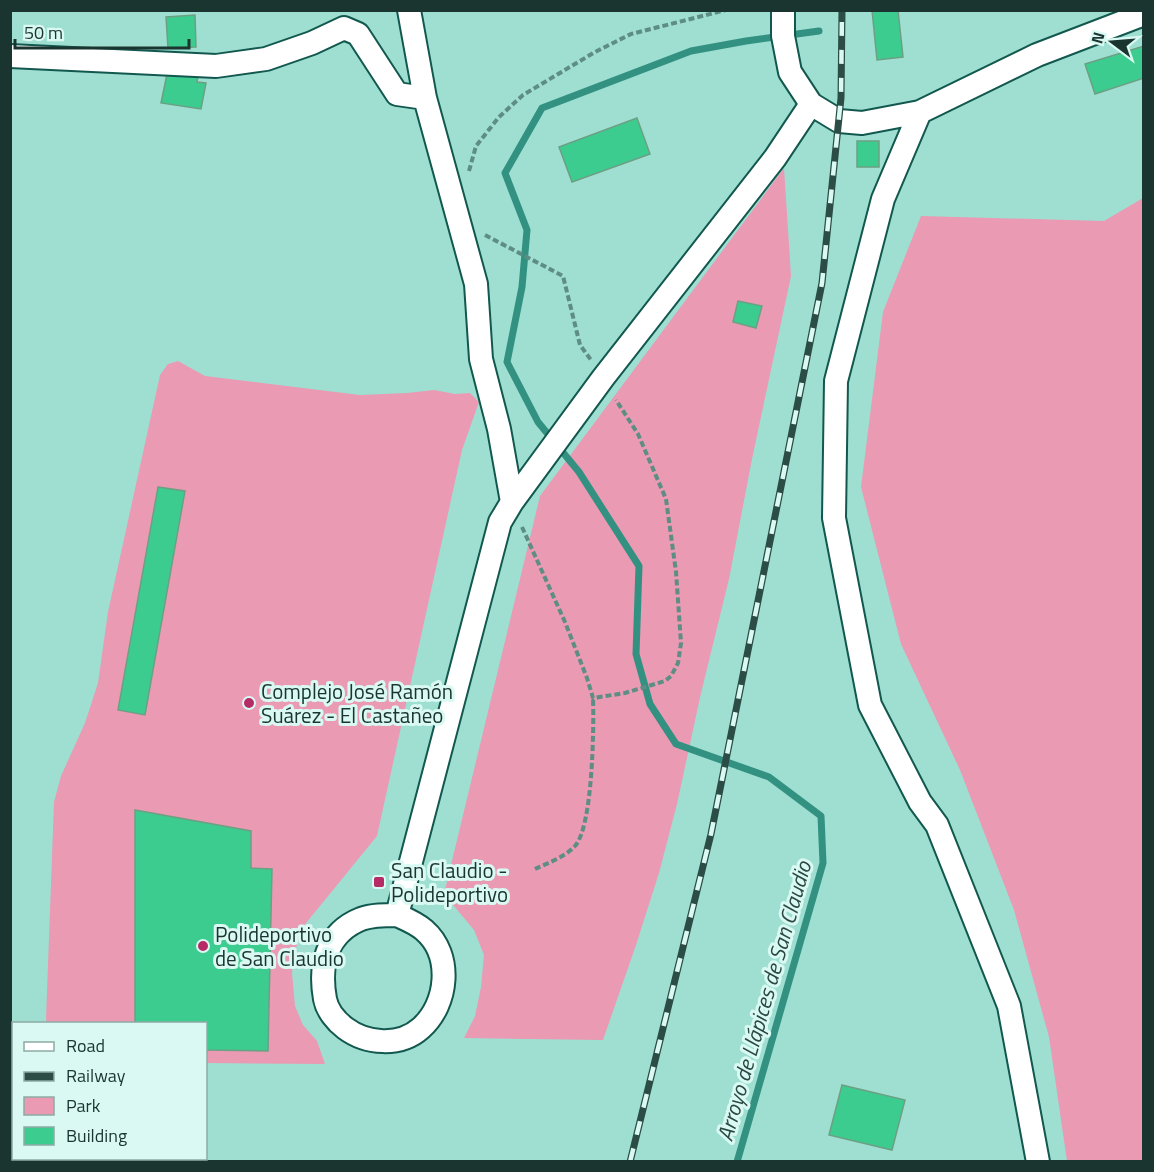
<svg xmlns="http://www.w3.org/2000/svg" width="1154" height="1172" font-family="'Titillium Web',sans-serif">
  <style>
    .green { fill: #ea9ab2 }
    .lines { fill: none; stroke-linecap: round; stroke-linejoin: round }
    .stream { stroke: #339182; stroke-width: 7 }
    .building { fill: #3ccc8f; stroke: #6ca084; stroke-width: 1.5 }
    .minor-casing { stroke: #12584e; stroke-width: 26 }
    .path { stroke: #5e8d84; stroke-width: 4; stroke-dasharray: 6 3; stroke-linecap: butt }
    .minor { stroke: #fff; stroke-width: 22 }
    .rail-casing { stroke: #2c4c46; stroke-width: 7 }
    .rail { stroke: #d9f9f2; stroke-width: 4.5; stroke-dasharray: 14; stroke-linecap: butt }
    .poi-dot { fill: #b62b65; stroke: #d9f9f2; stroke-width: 2 }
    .labels { text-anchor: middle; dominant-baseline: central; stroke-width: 6; stroke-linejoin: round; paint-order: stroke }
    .poi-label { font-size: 21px; fill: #1a3530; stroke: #d9f9f2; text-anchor: start }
    .water-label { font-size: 22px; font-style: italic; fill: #2b4842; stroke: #d9f9f2 }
  </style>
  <rect width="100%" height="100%" fill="#9edfd2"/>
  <path class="green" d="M784 168 791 276 752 459 729 579 701 693 677 804 659 873 636 945 603 1040 464 1038 475 1016 481 987 484 955 474 930 444 894 540 496Z
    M1143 198V1161H1067L1049 1037 1014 910 960 770 901 644 861 487 883 312 921 216 1104 221Z
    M178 361 205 376 360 395 407 393 434 390 455 394 470 393 479 402 462 450 377 836 302 928 294 955 292 973 295 1006 303 1025 317 1041 325 1064 206 1063V1024H47L46 1019 54 802 61 776 85 723 98 683 108 612 160 375 168 364Z"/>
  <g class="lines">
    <path class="stream" d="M737 1162 823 863 821 816 769 777 676 744 650 704 636 654 639 566 579 472 538 422 507 362 522 287 527 230 505 173 542 108 691 51 746 41 819 31"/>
  </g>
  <path class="building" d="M872 10H898L903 57 877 60Z
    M195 15 196 47 168 48 166 17Z
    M1144 46V78L1095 94 1085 64Z
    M168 69 199 71 197 82 206 83 201 109 161 103Z
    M637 118 650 154 572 182 559 147Z
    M857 141H879V167H857Z
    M738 301 762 306 756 328 733 322Z
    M158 487 185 491 145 715 118 710Z
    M135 810 251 831V868L272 869 268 1051 206 1050V1024H135Z
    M842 1085 905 1100 892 1150 829 1135Z"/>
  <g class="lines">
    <g class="minor-casing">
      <path id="minor" d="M409 10 425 98 476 284 481 359 499 429 512 502
        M783 10V36L790 72 811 104 839 121 862 123 920 112 1037 55 1144 14
        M10 56 216 66 266 59 312 43 344 28 358 34 397 94 425 98
        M920 112 883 199 836 381 834 518 870 705 920 802 937 825 1009 1006 1038 1162
        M397 915 500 522 512 502 603 378 775 158 811 104
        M397 915C406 919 416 923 424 930 453 955 448 1004 421 1028 400 1047 366 1044 345 1028 336 1021 327 1010 325 999 319 966 326 933 361 919 372 915 385 915 397 915Z"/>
    </g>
    <path class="path" d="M469 171 476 146 499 117 523 95 595 52 631 34 726 10
      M485 235 563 276 580 345 591 360
      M522 527 565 622 587 678 593 698 625 693 665 681 671 676 678 663 681 643 676 572 666 499 638 434 616 400
      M535 869C548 863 565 857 575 846 593 826 594 726 593 698"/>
    <use href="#minor" class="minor"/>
    <g class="rail-casing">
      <path id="rail" d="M630 1162 711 834 822 283 841 98 842 10"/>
    </g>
    <use href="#rail" class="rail"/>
  </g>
  <g class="poi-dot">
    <circle cx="249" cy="703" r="6"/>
    <rect x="373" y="876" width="12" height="12" rx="3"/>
    <circle cx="203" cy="946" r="6"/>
  </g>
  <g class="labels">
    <g class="poi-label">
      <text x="261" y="691">Complejo José Ramón<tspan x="261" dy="24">Suárez - El Castañeo</tspan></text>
      <text x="391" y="870">San Claudio -<tspan x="391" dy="24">Polideportivo</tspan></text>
      <text x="215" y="934">Polideportivo<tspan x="215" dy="24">de San Claudio</tspan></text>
    </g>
    <g class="water-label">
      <text transform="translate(764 1001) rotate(-74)">Arroyo de Llápices de San Claudio</text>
    </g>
  </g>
  <rect width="1154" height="1172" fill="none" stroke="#1a3530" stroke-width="24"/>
  <rect x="12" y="1022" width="195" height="138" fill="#d9f9f2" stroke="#8daba4" stroke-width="1.5"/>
  <rect x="24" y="1042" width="30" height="9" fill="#ffffff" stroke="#8daba4" stroke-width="1.5"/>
  <text x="66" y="1052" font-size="18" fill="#1a3530">Road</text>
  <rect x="24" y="1072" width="30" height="9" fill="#2c4c46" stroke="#8daba4" stroke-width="1.5"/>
  <text x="66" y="1082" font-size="18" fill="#1a3530">Railway</text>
  <rect x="24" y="1097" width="30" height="18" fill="#ea9ab2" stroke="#8daba4" stroke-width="1.5"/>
  <text x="66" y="1112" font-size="18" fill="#1a3530">Park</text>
  <rect x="24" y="1127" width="30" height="18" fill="#3ccc8f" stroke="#8daba4" stroke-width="1.5"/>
  <text x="66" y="1142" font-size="18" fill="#1a3530">Building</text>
  <g transform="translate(1112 42) rotate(286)" stroke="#d9f9f2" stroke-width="4.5" paint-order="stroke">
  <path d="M0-4.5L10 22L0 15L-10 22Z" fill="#1a3530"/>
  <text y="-9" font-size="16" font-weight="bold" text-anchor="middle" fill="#1a3530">N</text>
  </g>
  <path d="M15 39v9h174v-9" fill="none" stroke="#1a3530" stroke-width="3"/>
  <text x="24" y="39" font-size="18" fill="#1a3530" stroke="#d9f9f2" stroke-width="4.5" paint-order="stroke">50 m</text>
</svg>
